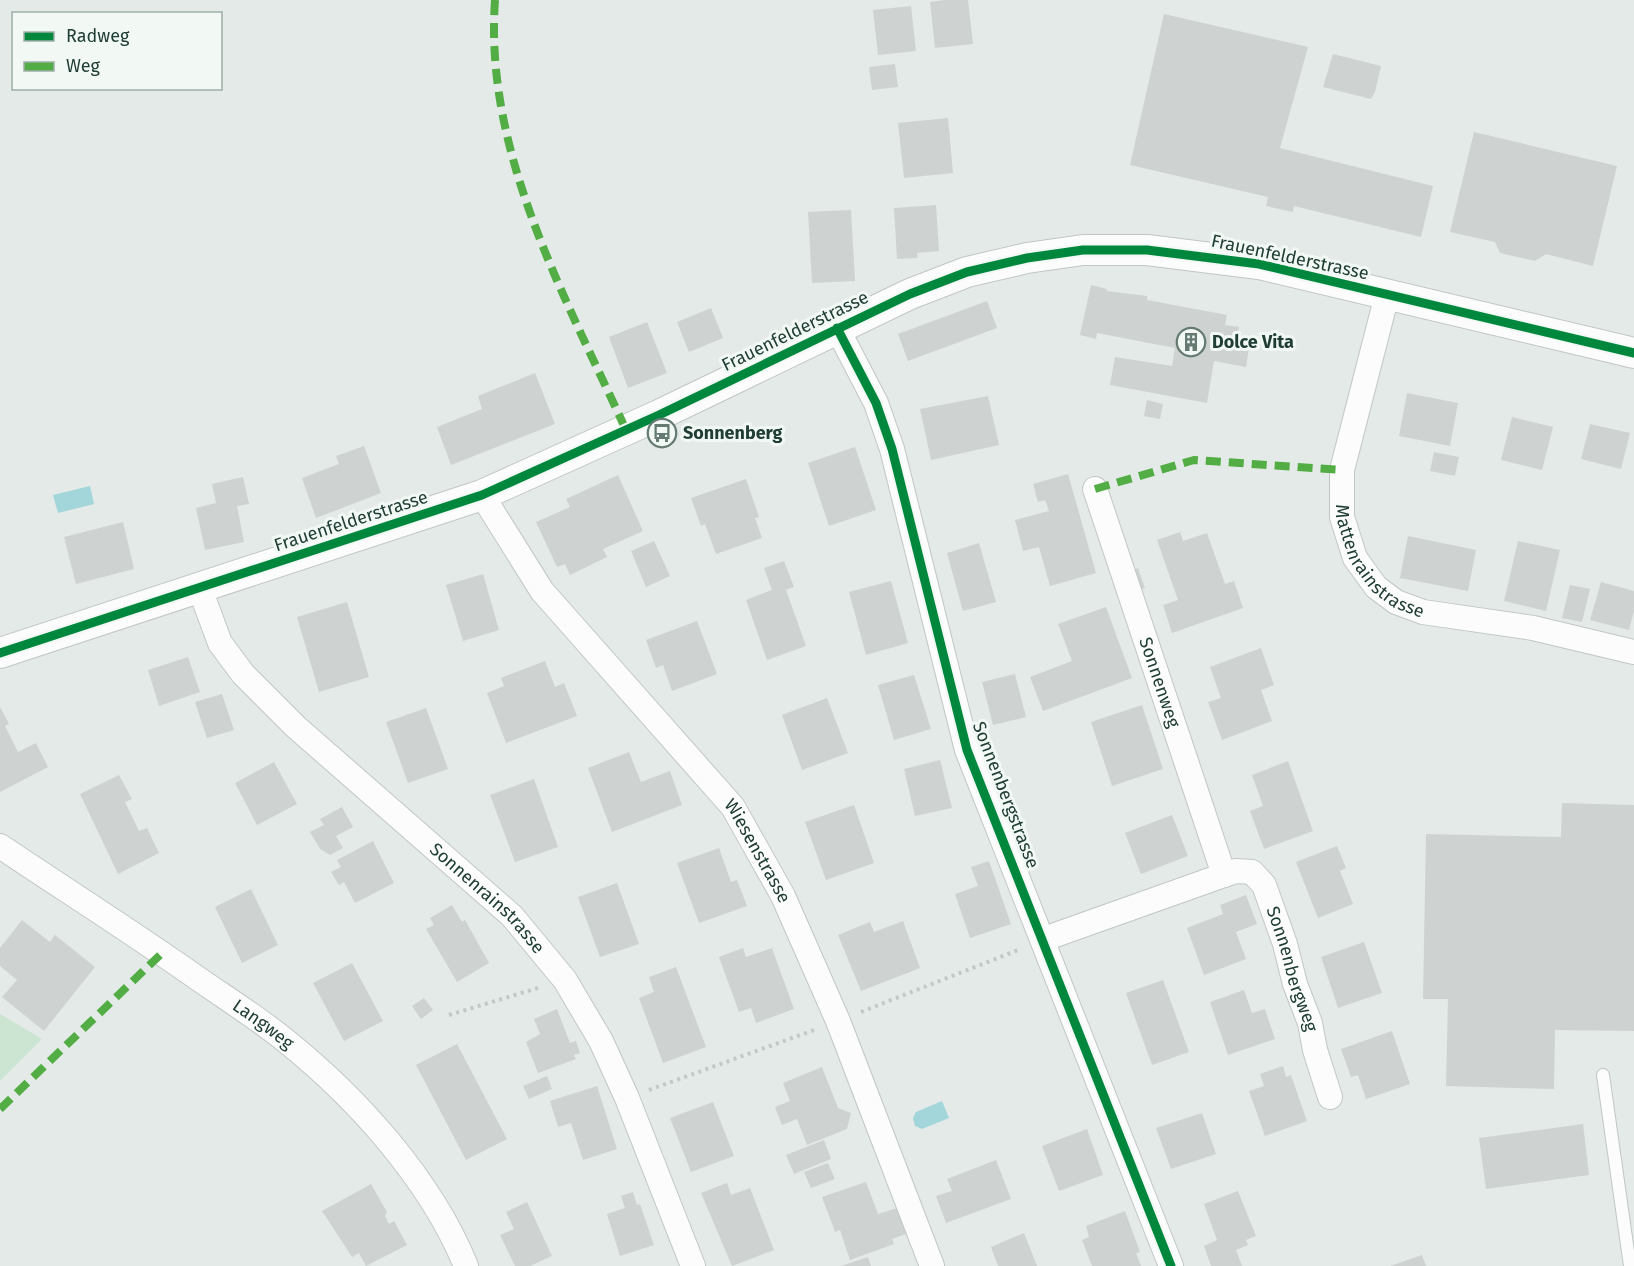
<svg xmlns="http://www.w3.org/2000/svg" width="1634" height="1266" font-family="'Fira Sans',sans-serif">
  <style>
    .green { fill: #cce4d2 }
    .water { fill: #a2d6da }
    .building { fill: #ced3d1 }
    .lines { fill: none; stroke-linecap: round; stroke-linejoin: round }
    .service-casing { stroke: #c1c7c4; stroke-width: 14 }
    .minor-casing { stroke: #c1c7c4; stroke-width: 26 }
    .tertiary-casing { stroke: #c1c7c4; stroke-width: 32 }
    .path { stroke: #c0cac5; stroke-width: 4; stroke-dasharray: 3 4.5; stroke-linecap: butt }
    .service { stroke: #fbfcfb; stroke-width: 12 }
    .minor { stroke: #fbfcfb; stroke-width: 24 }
    .tertiary { stroke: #fbfcfb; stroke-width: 30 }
    .quiet { stroke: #52ad45; stroke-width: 8; stroke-dasharray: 15 8; stroke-linecap: butt }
    .cycleway-casing { stroke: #f2f9f5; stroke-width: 13 }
    .cycleway { stroke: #00873e; stroke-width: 9 }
    .labels { text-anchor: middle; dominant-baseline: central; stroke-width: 6; stroke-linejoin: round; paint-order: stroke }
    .street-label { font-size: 18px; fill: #203e35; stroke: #f2f9f5 }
    .poi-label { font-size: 18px; font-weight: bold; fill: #203e35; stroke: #f2f9f5; text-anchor: start }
  </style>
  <rect width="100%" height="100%" fill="#e4eae7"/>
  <path class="green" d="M0 1014 42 1039 0 1081Z"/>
  <path class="water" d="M90 486 94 504 58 513 53 495Z
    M942 1101 949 1118 922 1129 915 1126 913 1118 916 1112Z"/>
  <path class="building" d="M945 0H968L973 44 935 48 930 2Z
    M911 6 916 51 878 55 873 10Z
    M1164 14 1308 47 1280 148 1433 186 1421 237 1294 206 1293 212 1266 206 1268 197 1130 165Z
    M1333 54 1381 66 1375 92 1371 99 1323 87Z
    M895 64 898 87 872 90 869 67Z
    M948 118 953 173 904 178 898 123Z
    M1474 132 1617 166 1593 266 1546 254 1535 261 1500 253 1495 242 1450 232Z
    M936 205 939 251 917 253 918 258 897 259 894 208Z
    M851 210 855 281 812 283 808 212Z
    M1091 285 1107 289 1106 291 1147 296V300L1227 315 1225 325 1239 327 1236 346 1249 348 1246 367 1214 361 1207 403 1110 385 1115 357 1172 366 1175 348 1097 333 1096 339 1080 335Z
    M987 301 997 328 908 361 898 334Z
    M711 308 723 338 689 352 677 322Z
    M647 322 667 373 628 388 609 337Z
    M535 373 555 424 451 465 437 427 482 409 478 396Z
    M1407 393 1458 403 1450 446 1399 436Z
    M988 396 999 445 931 460 920 409Z
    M1147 400 1163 404 1160 419 1144 416Z
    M1512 417 1553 427 1542 470 1501 460Z
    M1590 424 1630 433 1621 469 1581 459Z
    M364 446 381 493 316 518 302 478 339 464 336 456Z
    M855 447 876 510 829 526 808 463Z
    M1434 452 1459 457 1455 476 1430 471Z
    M1068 474 1096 573 1050 586 1039 547 1023 551 1015 520 1049 511 1045 500 1038 502 1033 484Z
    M618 475 643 531 603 549 607 557 570 575 565 564 557 567 536 522 570 507 566 499Z
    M243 477 249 504 237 506 244 542 205 550 196 508 216 503 212 484Z
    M746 479 759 517 755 518 762 538 716 554 705 524 701 526 691 498Z
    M123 522 134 569 76 584 64 537Z
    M1180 532 1183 541 1207 533 1225 584 1234 581 1243 608 1172 633 1163 605 1178 600 1157 540Z
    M1408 536 1476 550 1468 591 1400 578Z
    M654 541 670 576 646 587 631 551Z
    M1518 541 1560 550 1546 611 1504 601Z
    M979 543 996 602 963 611 947 553Z
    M784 561 794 587 786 590 806 646 767 660 746 600 772 590 764 568Z
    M1138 568 1145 588 1130 593 1123 572Z
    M483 574 499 630 463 641 446 585Z
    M891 581 908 643 866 655 849 592Z
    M1601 582 1634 591V611L1629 630 1590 620Z
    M1570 585 1590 589 1582 622 1562 618Z
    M347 602 369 677 319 692 297 617Z
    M1106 607 1132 678 1043 711 1030 677 1072 661 1058 624Z
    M697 621 717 674 672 691 663 665 656 668 646 640Z
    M1261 648 1274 685 1261 690 1272 721 1222 740 1208 702 1221 698 1210 667Z
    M188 657 200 692 159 706 148 670Z
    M545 661 555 687 564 683 577 716 506 743 487 693 504 686 501 678Z
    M1015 674 1026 717 993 725 982 682Z
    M914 675 931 729 894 740 878 685Z
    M222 694 234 730 207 738 195 702Z
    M827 698 848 753 802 770 782 715Z
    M1142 705 1163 769 1112 786 1091 722Z
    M0 707 9 724 5 726 18 752 36 743 48 767 0 792Z
    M426 708 448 769 408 783 386 722Z
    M629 752 641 782 670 771 682 805 612 832 588 768Z
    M940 760 952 808 915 816 904 769Z
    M1288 761 1313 831 1264 849 1250 811 1263 806 1252 775Z
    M274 762 297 804 257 825 235 783Z
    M119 775 132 799 125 802 139 831 147 828 159 853 118 874 80 794Z
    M534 779 558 847 515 862 490 795Z
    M1562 803 1634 805V1031L1555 1030 1554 1089 1446 1086 1448 999H1423L1426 834 1561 837Z
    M854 805 874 863 826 880 805 822Z
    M342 807 353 827 336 836 343 848 330 855 320 849 310 832 324 825 320 819Z
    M1172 815 1188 856 1141 874 1125 833Z
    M373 841 394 883 355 903 344 882 339 885 331 872 341 867 337 860Z
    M1337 846 1346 868 1340 871 1353 904 1318 918 1296 862Z
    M719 848 731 882 737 880 747 906 699 923 677 863Z
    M989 861 1011 924 970 938 955 894 978 886 971 867Z
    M617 883 639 944 600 957 578 897Z
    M251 889 278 945 242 963 215 907Z
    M1246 895 1257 924 1236 932 1246 959 1204 975 1187 928 1223 914 1220 905Z
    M452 905 462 922 465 920 489 963 457 982 426 929 434 925 430 918Z
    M22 920 50 942 55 935 95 967 44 1031 2 997 17 980 0 966V948Z
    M903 921 920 968 861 991 838 935 870 922 874 932Z
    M1364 942 1382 993 1338 1008 1321 957Z
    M743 948 746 957 772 948 794 1009 756 1023 751 1008 739 1012 719 957Z
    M352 963 383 1021 344 1041 313 983Z
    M676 967 706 1047 663 1063 639 998 654 992 649 977Z
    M1163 980 1189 1052 1152 1065 1126 993Z
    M1244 990 1252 1013 1265 1009 1275 1039 1228 1055 1210 1002Z
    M424 998 433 1010 421 1019 412 1006Z
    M557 1009 570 1043 576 1041 580 1053 574 1055 576 1059 538 1073 526 1042 540 1034 534 1019Z
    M1392 1031 1410 1084 1366 1099 1358 1075 1351 1077 1341 1049Z
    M457 1044 507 1139 466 1160 416 1065Z
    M1283 1066 1286 1077 1291 1075 1307 1121 1265 1136 1249 1091 1264 1086 1260 1074Z
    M822 1067 838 1108 851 1113 847 1129 807 1145 797 1119 782 1125 775 1107 790 1101 783 1083Z
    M547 1076 552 1089 529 1099 523 1086Z
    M597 1086 617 1149 583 1160 571 1123 558 1127 550 1101Z
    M713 1102 734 1156 691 1172 670 1118Z
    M1202 1113 1216 1154 1171 1169 1156 1128Z
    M1583 1124 1589 1175 1486 1189 1479 1138Z
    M1087 1129 1103 1175 1059 1191 1042 1146Z
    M824 1140 831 1159 794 1174 786 1155Z
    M996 1160 1011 1199 946 1223 936 1196 952 1191 947 1179Z
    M828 1163 835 1179 811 1188 804 1172Z
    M866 1182 878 1214 897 1208 906 1234 892 1239 894 1244 850 1260 840 1230 835 1232 822 1197Z
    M727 1183 731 1195 750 1188 774 1250 732 1266 701 1193Z
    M371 1184 387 1212 385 1216 389 1224 394 1221 407 1245 366 1266 359 1253 352 1257 322 1211Z
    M1238 1191 1256 1236 1246 1240 1248 1245 1236 1250 1242 1266H1211L1204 1246 1217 1240 1204 1204Z
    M633 1192 637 1205 640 1204 654 1245 620 1256 607 1214 625 1208 621 1196Z
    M527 1202 552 1256 530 1266H515L500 1235 514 1229 506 1212Z
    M1125 1211 1140 1252 1136 1253 1141 1266H1092L1082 1240 1089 1237 1086 1226Z
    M1024 1233 1037 1266H998L991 1247Z
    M1422 1255 1426 1266H1390Z
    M868 1257 871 1266H841Z"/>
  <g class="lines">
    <g class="service-casing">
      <path id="service" d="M1603 1075 1630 1266"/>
    </g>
    <g class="minor-casing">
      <g id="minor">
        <path id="s1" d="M1387 295 1342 470V517L1355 558 1376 587 1396 602 1423 612 1533 628 1634 652"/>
        <path d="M837 328 876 403 892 449 967 750 1171 1266"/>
        <path id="s2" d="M1095 489 1224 875"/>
        <path id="s3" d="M482 495 542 591 733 807 783 896 838 1021 932 1266"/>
        <path id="s4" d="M200 589 220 643 243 674 296 727 512 916 565 980 601 1041 627 1098 693 1266"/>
        <path id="s5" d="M0 846C67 891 135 934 200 980 229 1000 259 1019 286 1041 358 1099 431 1180 466 1266"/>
        <path id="s6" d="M1044 939 1224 875 1236 871 1252 872 1264 885 1285 944 1295 984 1310 1023 1315 1050 1330 1097"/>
      </g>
    </g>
    <g class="tertiary-casing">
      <path id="tertiary" d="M0 653 482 495 659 415 910 294 967 272 1027 258 1083 250H1147L1259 264 1634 353"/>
    </g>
    <path class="path" d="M861 1012 1018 950
      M449 1015 538 988
      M649 1090 814 1030"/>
    <use href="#service" class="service"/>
    <use href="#minor" class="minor"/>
    <use href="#tertiary" class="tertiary"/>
    <path class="quiet" d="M495 0C484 153 565 296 626 430
      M1095 489 1194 460 1342 470
      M0 1109 162 953"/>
    <g class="cycleway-casing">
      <path id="cycleway" d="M837 328 876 403 892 449 967 750 1171 1266
        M0 653 482 495 659 415 910 294 967 272 1027 258 1083 250H1147L1259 264 1634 353"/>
    </g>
    <use href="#cycleway" class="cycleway"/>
  </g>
  <defs>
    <g id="building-ring" transform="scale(1.5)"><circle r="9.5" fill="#f2f9f5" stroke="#657a73" stroke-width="1.5"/><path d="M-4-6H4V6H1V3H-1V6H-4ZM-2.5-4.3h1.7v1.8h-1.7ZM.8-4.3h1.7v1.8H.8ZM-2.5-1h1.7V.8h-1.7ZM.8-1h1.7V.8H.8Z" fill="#657a73"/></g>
    <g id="bus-ring" transform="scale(1.5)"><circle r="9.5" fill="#f2f9f5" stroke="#657a73" stroke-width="1.5"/><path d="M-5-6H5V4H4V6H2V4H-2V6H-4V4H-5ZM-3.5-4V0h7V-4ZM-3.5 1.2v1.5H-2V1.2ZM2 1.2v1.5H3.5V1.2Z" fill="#657a73"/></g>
  </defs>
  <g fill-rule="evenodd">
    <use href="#building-ring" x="1191" y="342"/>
    <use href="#bus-ring" x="662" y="433"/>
  </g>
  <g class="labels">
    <g class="street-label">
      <text transform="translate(1290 257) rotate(12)">Frauenfelderstrasse</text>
      <text transform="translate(795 331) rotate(-26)">Frauenfelderstrasse</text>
      <text transform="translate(351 521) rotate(-18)">Frauenfelderstrasse</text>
      <text stroke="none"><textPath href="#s1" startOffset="288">Mattenrainstrasse</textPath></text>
      <text stroke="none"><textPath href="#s2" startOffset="204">Sonnenweg</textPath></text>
      <text transform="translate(1006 795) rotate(69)">Sonnenbergstrasse</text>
      <text stroke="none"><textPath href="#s3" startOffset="452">Wiesenstrasse</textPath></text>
      <text stroke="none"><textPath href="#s4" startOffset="428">Sonnenrainstrasse</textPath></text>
      <text stroke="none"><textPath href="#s6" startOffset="326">Sonnenbergweg</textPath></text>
      <text stroke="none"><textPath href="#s5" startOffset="318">Langweg</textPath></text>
    </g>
    <g class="poi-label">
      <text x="1212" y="342">Dolce Vita</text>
      <text x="683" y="433">Sonnenberg</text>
    </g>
  </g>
  <rect x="12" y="12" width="210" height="78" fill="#f2f9f5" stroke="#9eaea8" stroke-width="1.5"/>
  <rect x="24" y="32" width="30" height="9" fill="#00873e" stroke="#9eaea8" stroke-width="1.5"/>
  <text x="66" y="42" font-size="18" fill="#203e35">Radweg</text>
  <rect x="24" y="62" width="30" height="9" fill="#52ad45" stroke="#9eaea8" stroke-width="1.5"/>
  <text x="66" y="72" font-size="18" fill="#203e35">Weg</text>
</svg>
